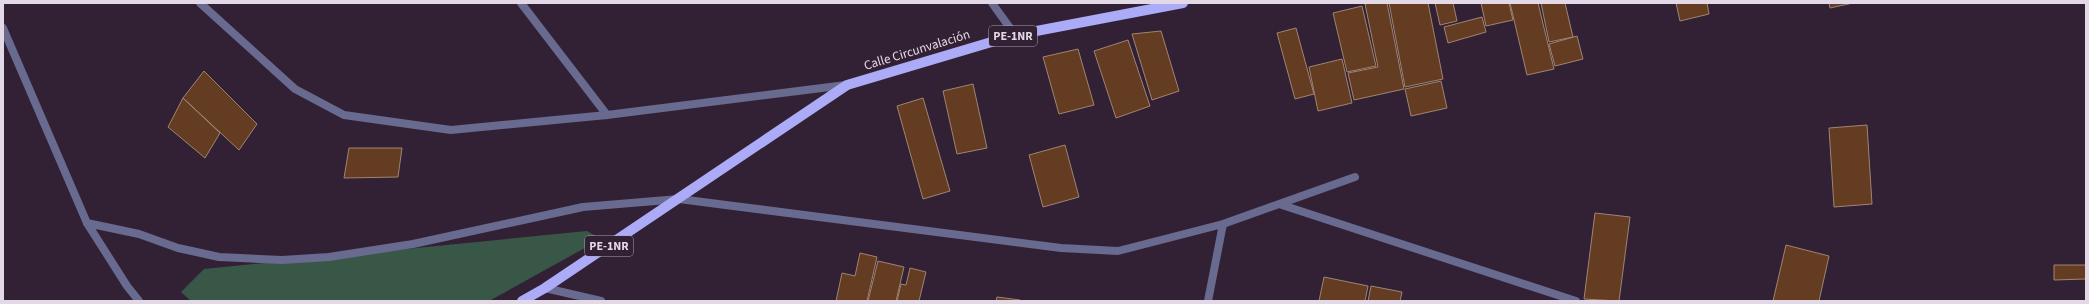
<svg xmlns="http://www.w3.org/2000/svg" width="2089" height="304" font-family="'Source Sans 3',sans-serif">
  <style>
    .green { fill: #395746 }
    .building { fill: #643c22; stroke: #a08472 }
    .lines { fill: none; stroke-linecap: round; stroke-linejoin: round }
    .street { stroke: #696a8f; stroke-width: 8 }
    .primary { stroke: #ababf8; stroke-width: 10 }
    .labels { text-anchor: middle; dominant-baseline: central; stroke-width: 3; stroke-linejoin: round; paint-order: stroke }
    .shield { fill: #322134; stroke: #aea1b0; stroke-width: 1 }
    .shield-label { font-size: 12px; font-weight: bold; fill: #e3d8e5 }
    .street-label { font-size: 13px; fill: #e3d8e5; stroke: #322134 }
  </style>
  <rect width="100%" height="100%" fill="#322134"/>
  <path class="green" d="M587 231 601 239 489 301H191L181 292 204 269Z"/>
  <path class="building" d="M1370 3H1387L1404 89 1354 100 1348 73 1378 67 1365 4Z
    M1389 3H1428L1443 79 1405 87Z
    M1435 3H1453L1457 21 1440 25Z
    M1481 3H1509L1513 20 1486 26Z
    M1510 3H1538L1554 69 1527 75Z
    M1541 3H1565L1573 37 1549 42Z
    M1676 3H1707L1709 14 1680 21Z
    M1829 3H1853L1830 8Z
    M1362 6 1376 66 1347 72 1333 13Z
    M1482 17 1486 32 1448 43 1444 27Z
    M1296 28 1314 94 1295 99 1277 33Z
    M1161 31 1179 91 1152 100 1132 34Z
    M1577 36 1583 59 1555 66 1549 44Z
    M1128 40 1150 106 1116 118 1094 51Z
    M1078 49 1094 105 1059 114 1043 57Z
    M1342 59 1352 103 1318 111 1309 67Z
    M204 71 257 124 239 150 183 98Z
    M1441 81 1447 108 1411 116 1405 89Z
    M973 84 987 148 957 154 943 91Z
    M183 98 220 133 205 158 168 127Z
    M923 98 950 191 923 199 897 106Z
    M1867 125 1872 204 1834 207 1829 128Z
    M1065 145 1079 197 1043 207 1029 155Z
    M349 148H402L398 177 344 178Z
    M1595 213 1630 217 1619 301 1584 299Z
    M1786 245 1829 256 1819 301H1773Z
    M860 253 877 257 867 301H836L842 273 855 276Z
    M878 261 904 267 896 301H868Z
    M2054 265H2086V279L2054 280Z
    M910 268 926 272 919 301H897L901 284 906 285Z
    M1324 277 1368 286 1365 301H1319Z
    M1371 286 1402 292 1400 301H1368Z
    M997 297 1020 300V301H996Z"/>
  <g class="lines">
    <path class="street" d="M200 3 295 89 344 115 451 130 607 115 846 85
      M521 3 607 115
      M992 3 1015 35
      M3 28 87 223 127 286 139 301
      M1282 205 1576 301
      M87 223 139 234 178 248 219 257 282 260 329 257 413 244 583 207 679 199 1061 248 1118 251 1223 224 1355 177
      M545 288 601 301
      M1208 301 1223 224"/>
    <path class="primary" d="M522 301 545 288 847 85 1015 35 1183 3"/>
  </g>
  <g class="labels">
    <g class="shield">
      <rect x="989" y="26" width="48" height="20" rx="3"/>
      <rect x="585" y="236" width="48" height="20" rx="3"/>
    </g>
    <g class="shield-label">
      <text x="1013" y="36">PE-1NR</text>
      <text x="609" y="246">PE-1NR</text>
    </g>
    <g class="street-label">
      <text transform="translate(917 50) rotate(-17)">Calle Circunvalación</text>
    </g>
  </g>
  <rect width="2089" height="304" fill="none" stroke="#e3d8e5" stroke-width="8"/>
</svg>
